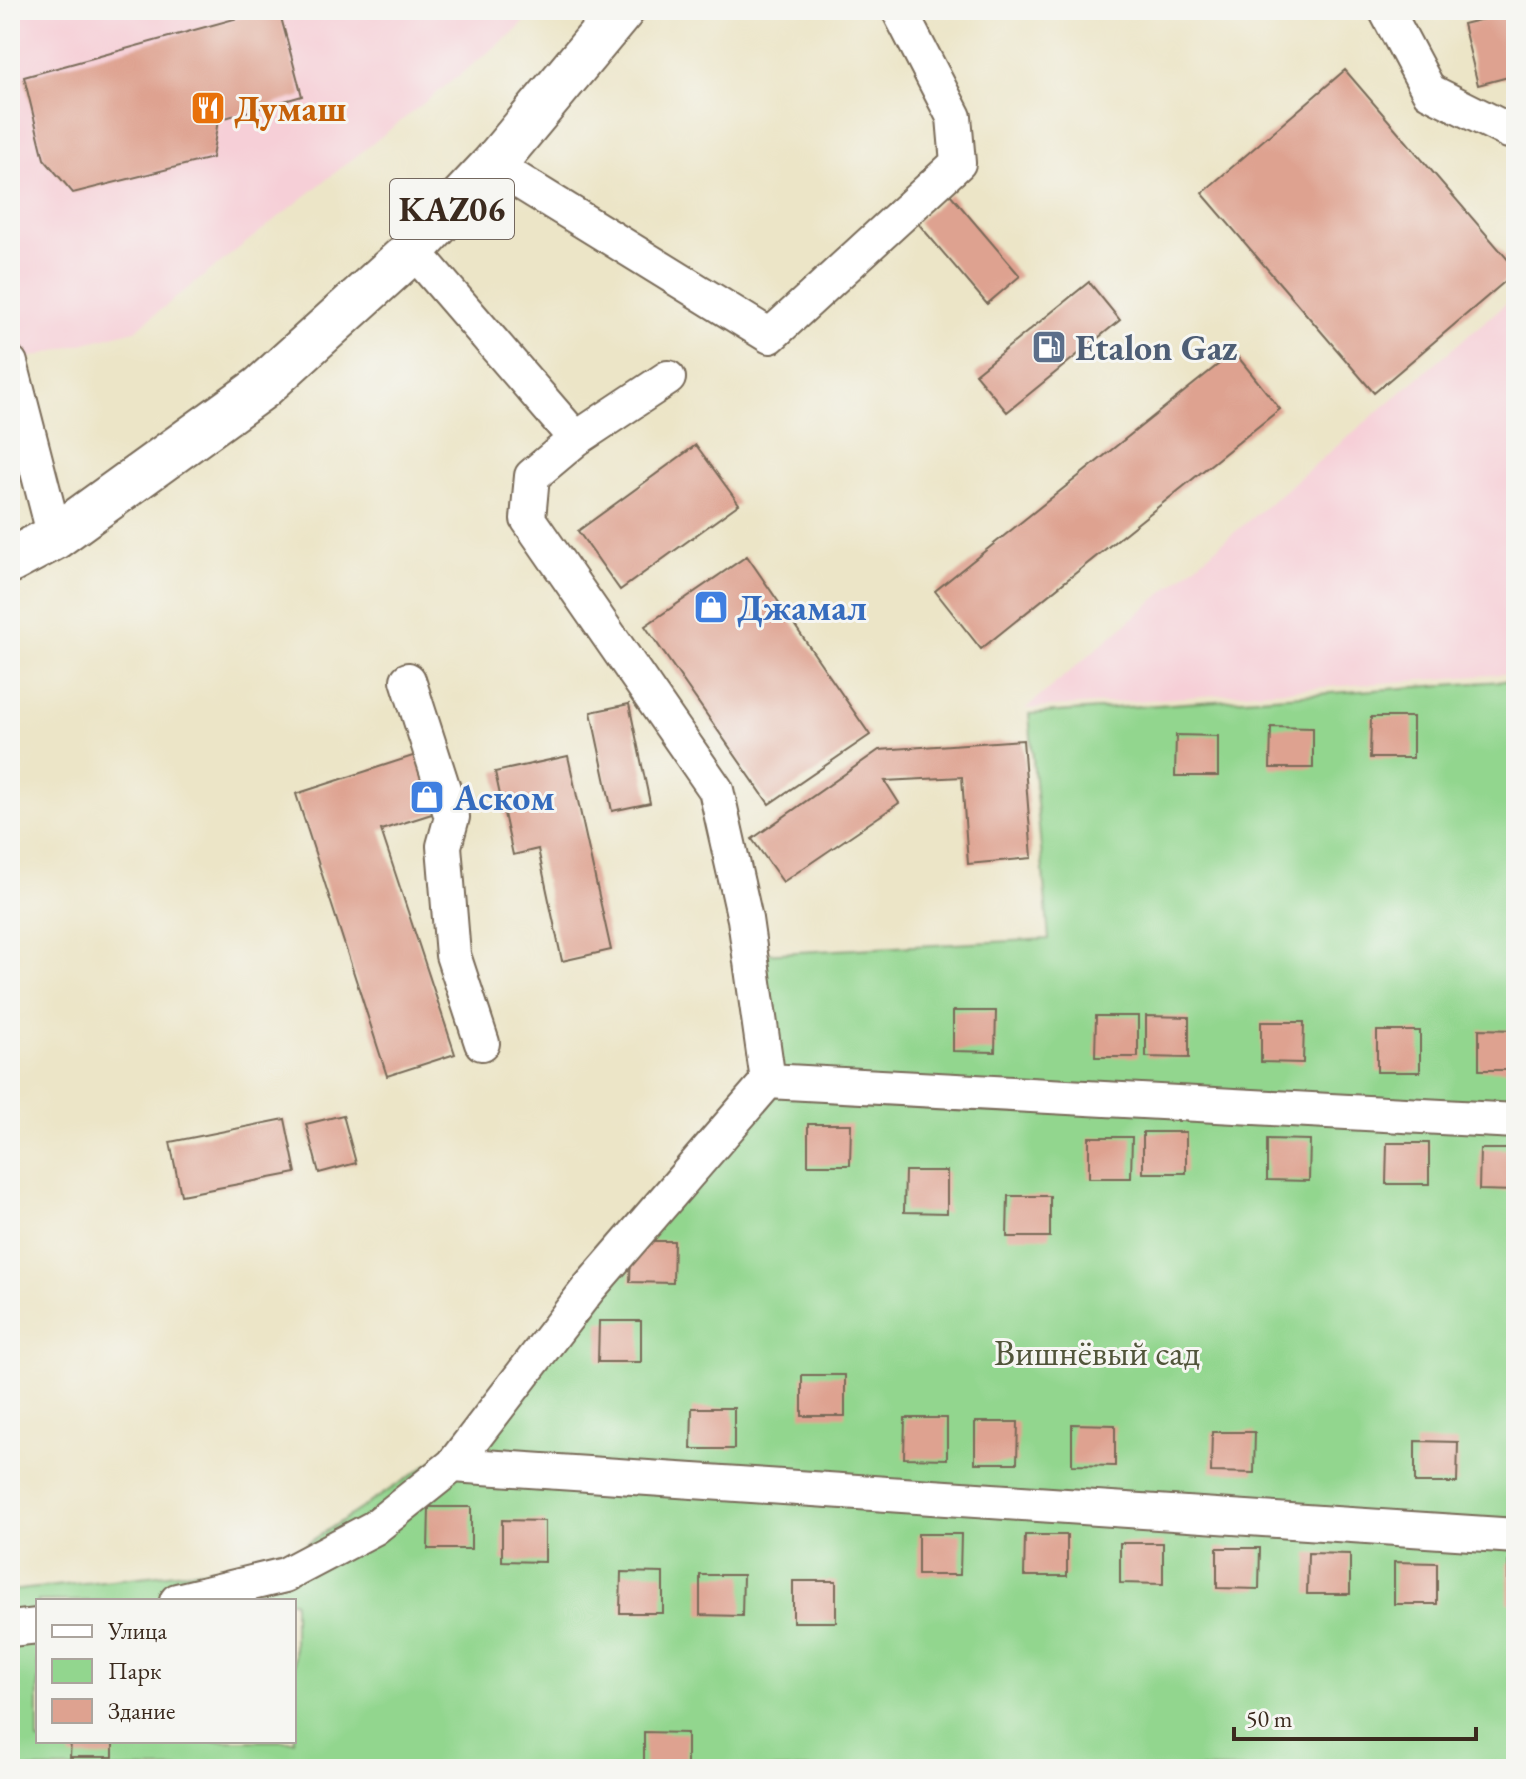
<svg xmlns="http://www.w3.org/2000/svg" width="1526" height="1779" font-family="'EB Garamond',serif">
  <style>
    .built { fill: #f6cfd7 }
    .green { fill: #92d68e; stroke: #668056; stroke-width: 2; fill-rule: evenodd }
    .building { fill: #dea290 }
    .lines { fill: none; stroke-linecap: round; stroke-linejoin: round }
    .minor-casing { stroke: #796b59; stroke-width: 38 }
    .highway-casing { stroke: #796b59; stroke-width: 48 }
    .minor { stroke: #fff; stroke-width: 34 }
    .highway { stroke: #fff; stroke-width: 44 }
    .labels { text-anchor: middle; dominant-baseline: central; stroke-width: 6; stroke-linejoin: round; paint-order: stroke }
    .shield { fill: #f6f6f2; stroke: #73675e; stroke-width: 2 }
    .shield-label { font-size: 34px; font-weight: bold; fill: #3b2a1e }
    .food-label { font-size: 36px; font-weight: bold; fill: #c56008; stroke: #f6f6f2; text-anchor: start }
    .service-label { font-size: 36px; font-weight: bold; fill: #4e5e75; stroke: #f6f6f2; text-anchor: start }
    .shop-label { font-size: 36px; font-weight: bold; fill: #366cbe; stroke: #f6f6f2; text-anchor: start }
    .park-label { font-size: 36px; fill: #51553a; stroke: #f6f6f2 }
  </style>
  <rect width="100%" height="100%" fill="#f6f6f2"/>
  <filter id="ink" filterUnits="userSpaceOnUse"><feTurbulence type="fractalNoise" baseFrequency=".0125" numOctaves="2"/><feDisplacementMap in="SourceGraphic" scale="16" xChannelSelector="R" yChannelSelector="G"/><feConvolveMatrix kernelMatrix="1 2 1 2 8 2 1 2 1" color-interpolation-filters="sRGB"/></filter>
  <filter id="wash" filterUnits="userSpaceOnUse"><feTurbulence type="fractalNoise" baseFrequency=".006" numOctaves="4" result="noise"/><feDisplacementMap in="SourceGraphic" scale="32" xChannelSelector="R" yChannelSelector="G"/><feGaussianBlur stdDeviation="1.8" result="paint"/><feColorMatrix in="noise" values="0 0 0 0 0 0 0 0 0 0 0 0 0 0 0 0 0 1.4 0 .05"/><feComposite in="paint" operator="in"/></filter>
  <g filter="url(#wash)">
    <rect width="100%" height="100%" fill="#ece5c7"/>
    <path class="built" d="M10 10H533L518 29 135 330 10 363Z
      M1516 295V673L1025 709Z"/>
    <path class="green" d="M1516 680V1769H10V1591L279 1562 435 1460 759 1083 739 955 1049 939 1029 714ZM38 1601H294V1741H38Z"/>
    <g id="blocks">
      <path class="building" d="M267 10H279L302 96 218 120 212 158 73 193 44 159 24 77Z
        M1516 11V75L1478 85 1463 24Z
        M1345 70 1516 269V272L1374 393 1202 193Z
        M950 194 1020 276 987 304 917 222Z
        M1089 282 1120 320 1007 412 975 374Z
        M1234 352 1280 409 981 649 935 591Z
        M696 445 739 504 620 590 578 531Z
        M747 556 870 735 769 804 645 626Z
        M629 704 650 803 612 811 591 712Z
        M1371 717H1413V758H1370Z
        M1271 727 1313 728V768H1270Z
        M1176 735 1218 736V776H1175Z
        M1023 740 1032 858 968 864 962 777 885 781 899 803 783 882 752 839 879 750Z
        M419 754 438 812 381 830 455 1054 387 1076 296 794Z
        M568 756 611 950 562 961 538 849 513 855 495 772Z
        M953 1011H996L995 1052 953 1051Z
        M1096 1016H1138V1057H1095Z
        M1146 1016 1189 1017V1058L1146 1057Z
        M1261 1022H1304L1303 1063 1261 1062Z
        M1479 1029 1516 1030V1070H1479Z
        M1377 1031H1420V1072H1377Z
        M343 1115 356 1163 319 1173 306 1124Z
        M285 1119 296 1173 181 1195 170 1142Z
        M808 1124H851L850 1165H808Z
        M1143 1132H1186V1173H1143Z
        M1089 1137H1132L1131 1178H1089Z
        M1267 1139 1310 1140 1309 1181 1267 1180Z
        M1387 1143H1429V1184H1386Z
        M1480 1149H1516V1191L1479 1190Z
        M905 1171H947V1213L904 1212Z
        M1008 1196H1050V1237H1007Z
        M631 1241H674L673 1283 630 1282Z
        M599 1321H641V1362H598Z
        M802 1375H845V1416H802Z
        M692 1408H734V1449H691Z
        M905 1418H947V1459L904 1458Z
        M975 1422H1018L1017 1463H975Z
        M1072 1424 1115 1425V1466L1072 1465Z
        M1212 1432H1255L1254 1473 1211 1472Z
        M1415 1441 1458 1442 1457 1483H1415Z
        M429 1507H471V1549H428Z
        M502 1520 545 1521V1562L502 1561Z
        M918 1534H961L960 1575H918Z
        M1025 1535H1067V1576H1024Z
        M1120 1543H1163V1584L1120 1583Z
        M1217 1548H1260L1259 1589 1217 1588Z
        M1308 1553 1350 1554V1594H1307Z
        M1394 1562 1437 1563V1604H1394Z
        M1508 1562H1516V1603H1508Z
        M621 1572 663 1573V1613H620Z
        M700 1575H743L742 1616 700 1615Z
        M793 1581H836V1622H793Z
        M10 1700H17L16 1742H10Z
        M644 1732 687 1733V1769H644Z
        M71 1741H113V1757H70Z"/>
    </g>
  </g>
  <g filter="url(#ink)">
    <use href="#blocks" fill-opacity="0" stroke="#796b59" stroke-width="2"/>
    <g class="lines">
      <g class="minor-casing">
        <path id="minor" d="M1386 10 1429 91 1509 131 1516 132
          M493 165 770 336 958 163 954 117 899 10
          M10 363 55 537
          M576 439 668 378
          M408 680 452 817 444 846 453 955 482 1043
          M768 1081 1516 1121
          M453 1465 1516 1536
          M177 1601 285 1575 374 1528 453 1465 589 1288 768 1081 745 919 716 790 528 519 532 476 576 439 413 250
          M10 1629 38 1626"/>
      </g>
      <g class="highway-casing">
        <path id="highway" d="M10 561 55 537 261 388 413 250 493 165 622 10"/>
      </g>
      <use href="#minor" class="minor"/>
      <use href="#highway" class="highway"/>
    </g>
  </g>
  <defs>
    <g id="restaurant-square" transform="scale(1.8)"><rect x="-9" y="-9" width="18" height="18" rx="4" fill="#e8710a" stroke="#f6f6f2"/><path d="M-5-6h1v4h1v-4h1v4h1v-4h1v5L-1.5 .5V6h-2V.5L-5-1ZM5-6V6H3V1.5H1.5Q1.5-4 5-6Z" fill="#fff"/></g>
    <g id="fuel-square" transform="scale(1.8)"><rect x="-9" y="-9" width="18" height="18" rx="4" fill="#5c6f8a" stroke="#f6f6f2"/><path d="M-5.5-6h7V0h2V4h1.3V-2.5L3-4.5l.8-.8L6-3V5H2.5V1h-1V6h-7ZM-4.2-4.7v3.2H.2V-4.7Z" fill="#fff"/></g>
    <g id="shop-square" transform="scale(1.8)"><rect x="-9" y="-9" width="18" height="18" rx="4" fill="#3f7fe0" stroke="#f6f6f2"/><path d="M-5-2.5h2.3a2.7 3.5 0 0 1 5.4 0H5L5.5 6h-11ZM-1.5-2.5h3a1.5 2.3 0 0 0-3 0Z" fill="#fff"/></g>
  </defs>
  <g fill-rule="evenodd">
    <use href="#restaurant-square" x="208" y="108"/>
    <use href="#fuel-square" x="1049" y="347"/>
    <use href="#shop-square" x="711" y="607"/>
    <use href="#shop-square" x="427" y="797"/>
  </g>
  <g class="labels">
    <rect class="shield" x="390" y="179" width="124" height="60" rx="6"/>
    <g class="shield-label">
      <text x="452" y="209">KАZ06</text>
    </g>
    <g class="food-label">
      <text x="234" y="108">Думаш</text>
    </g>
    <g class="service-label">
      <text x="1075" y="347">Etalon Gaz</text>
    </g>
    <g class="shop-label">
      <text x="737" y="607">Джамал</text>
      <text x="453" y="797">Аском</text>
    </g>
    <g class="park-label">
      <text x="1097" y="1352">Вишнёвый сад</text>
    </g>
  </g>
  <rect width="1526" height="1779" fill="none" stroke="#f6f6f2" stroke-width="40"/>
  <rect x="36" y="1599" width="260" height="144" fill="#f6f6f2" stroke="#aba49d" stroke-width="2"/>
  <rect x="52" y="1625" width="40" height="12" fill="#ffffff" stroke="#aba49d" stroke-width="2"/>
  <text x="108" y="1639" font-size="24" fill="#3b2a1e">Улица</text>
  <rect x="52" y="1659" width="40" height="24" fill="#92d68e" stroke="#aba49d" stroke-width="2"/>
  <text x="108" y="1679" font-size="24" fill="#3b2a1e">Парк</text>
  <rect x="52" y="1699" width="40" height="24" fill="#dea290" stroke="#aba49d" stroke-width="2"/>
  <text x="108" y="1719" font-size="24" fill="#3b2a1e">Здание</text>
  <path d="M1234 1727v12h242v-12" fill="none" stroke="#3b2a1e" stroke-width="4"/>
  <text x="1246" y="1727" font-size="24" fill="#3b2a1e" stroke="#f6f6f2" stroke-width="6" paint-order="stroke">50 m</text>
</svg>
